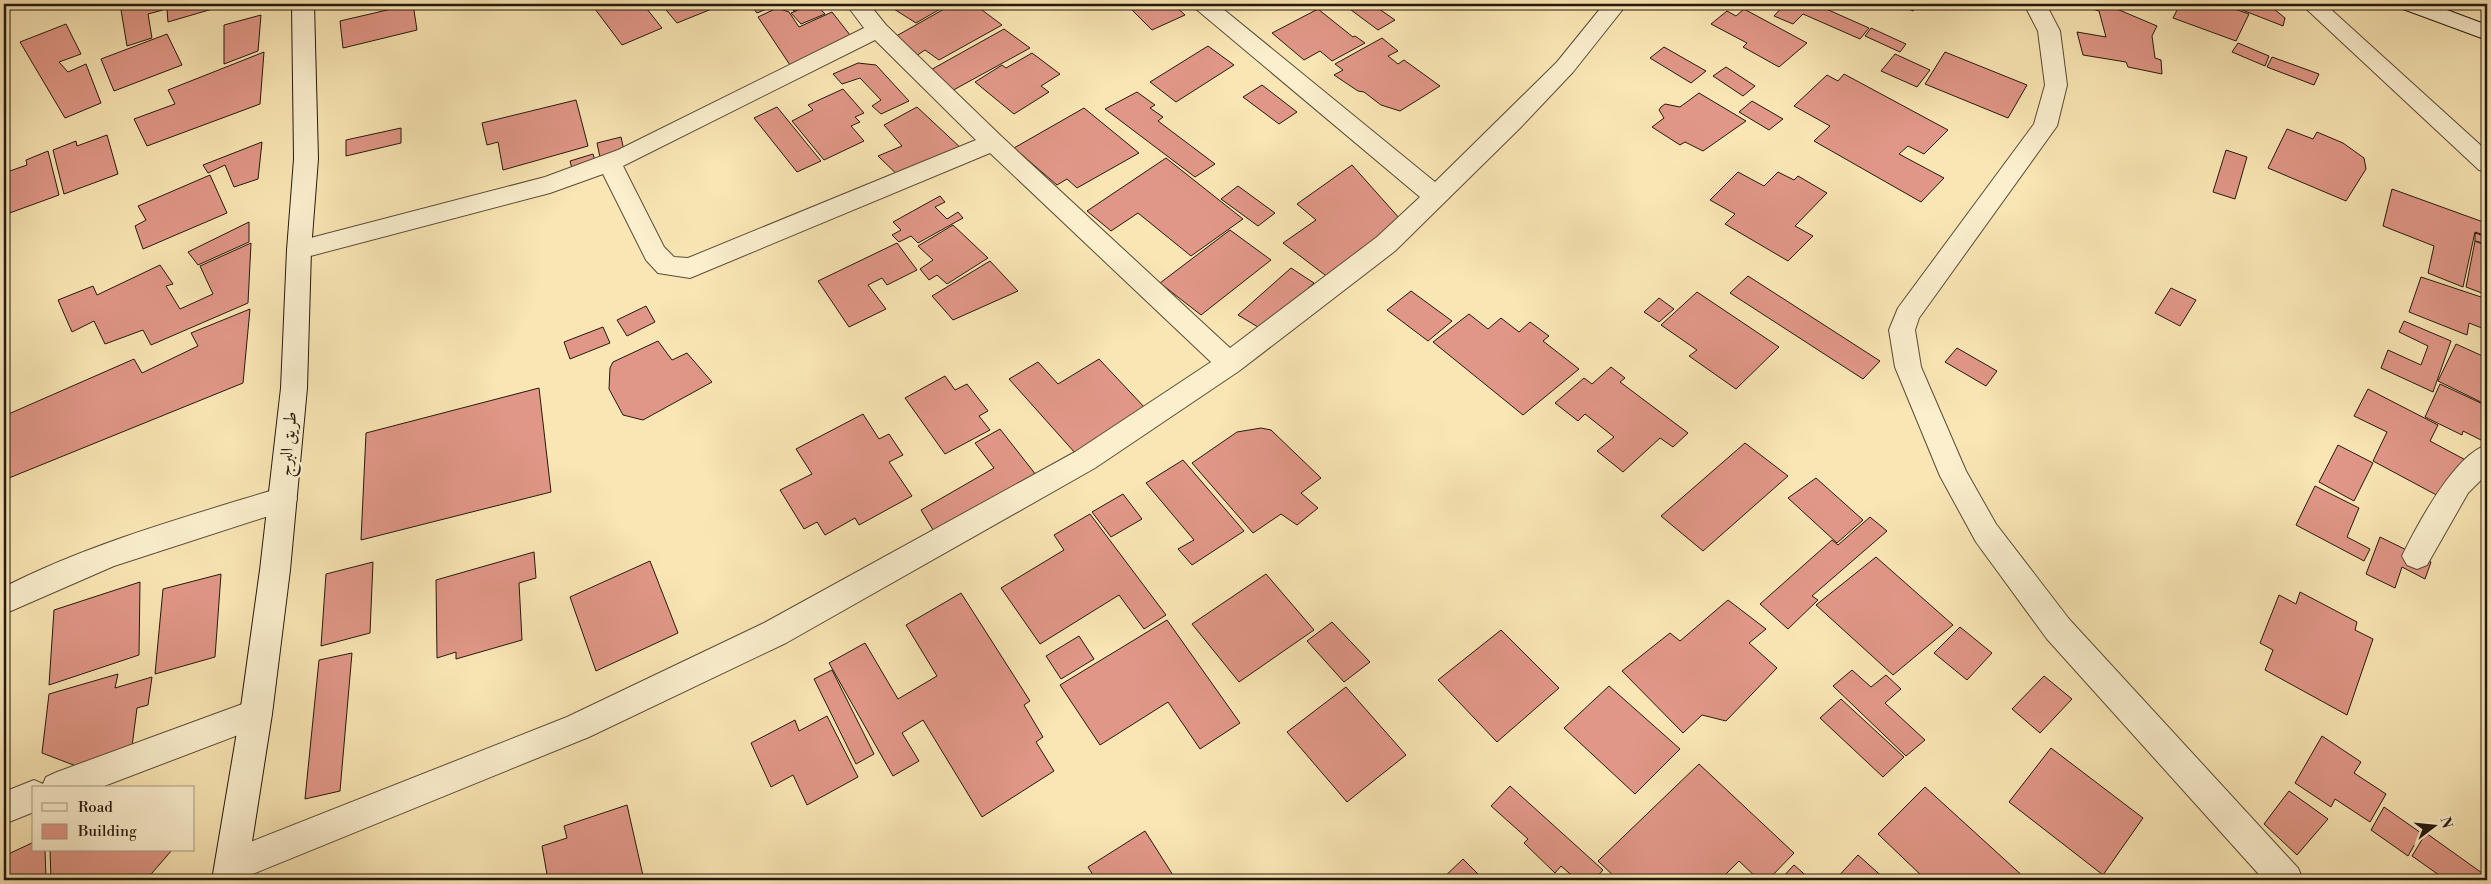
<svg xmlns="http://www.w3.org/2000/svg" width="2491" height="884" font-family="'Libre Bodoni',Amiri,serif">
  <style>
    .building { fill: #e19787; stroke: #25190d }
    .lines { fill: none; stroke-linecap: round; stroke-linejoin: round }
    .street-casing { stroke: #5a4c37; stroke-width: 2 }
    .secondary-casing { stroke: #25190d; stroke-width: 2 }
    .street { fill: #fbefce; fill-rule: evenodd }
    .secondary { fill: #fbefce; fill-rule: evenodd }
    .labels { text-anchor: middle; dominant-baseline: central; stroke-width: 4.5; stroke-linejoin: round; paint-order: stroke }
    .street-label { font-size: 18px; fill: #25190d; stroke: #fbefce }
  </style>
  <rect width="100%" height="100%" fill="#f9e6b4"/>
  <filter id="stains"><feTurbulence type="fractalNoise" baseFrequency=".004" numOctaves="4"/><feColorMatrix values="0 0 0 0 .2 0 0 0 0 .09 0 0 0 0 .02 0 0 0 .5 -.17"/></filter>
  <radialGradient id="worn" r=".72"><stop offset=".6" stop-color="#630" stop-opacity="0"/><stop offset="1" stop-color="#630" stop-opacity=".3"/></radialGradient>
  <path class="building" d="M120 4H162L163 10 148 14 152 38 127 46Z
    M188 4H226V5L168 22 167 10Z
    M413 4 417 30 343 48 340 21Z
    M607 4H643L662 28 622 45 595 9Z
    M661 4H724L677 23Z
    M750 4H779L757 13Z
    M780 4H808L794 11 789 6Z
    M812 4H816L825 14 801 24 791 13Z
    M886 4H949L916 23Z
    M953 4H974L1002 25 939 60 925 50 913 58 891 39Z
    M1130 4H1173L1185 15 1152 30 1127 5Z
    M1343 4H1372L1395 20 1378 30Z
    M1785 4H1815L1869 28 1860 39 1803 14 1793 24 1774 16Z
    M1897 4H1919L1913 11Z
    M2077 4H2105L2157 26 2152 36 2155 58 2161 60 2162 74 2128 67 2126 62 2083 55 2077 32 2106 37 2099 11Z
    M2180 4H2221L2249 14 2236 41 2173 18Z
    M2227 4H2268L2285 18 2283 26Z
    M777 8 789 12 799 27 832 12 850 35 843 45 792 68 758 17Z
    M1318 9 1353 37 1355 36 1365 43 1332 61 1320 51 1304 60 1272 33Z
    M1744 9 1807 43 1779 67 1743 47 1747 43 1711 24 1727 11 1736 16Z
    M261 15 258 51 224 64V25Z
    M66 24 81 54 59 62 68 72 86 64 101 103 65 118 20 42Z
    M1871 28 1906 44 1900 52 1865 36Z
    M1004 29 1030 48 948 93 927 72Z
    M167 34 182 65 114 91 101 59Z
    M1382 38 1398 51 1388 56 1398 64 1404 60 1440 86 1400 111 1381 105 1364 92 1358 91 1334 75 1343 70 1335 64Z
    M2238 43 2269 56 2265 66 2232 52Z
    M1208 46 1234 65 1176 102 1150 82Z
    M1664 47 1706 71 1691 83 1650 58Z
    M264 52 260 104 147 146 134 119 175 104 168 90Z
    M1945 52 2027 85 2008 118 1925 84Z
    M1032 53 1060 74 1041 86 1049 92 1014 114 975 82 1002 65 1006 68Z
    M1895 54 1930 70 1917 87 1881 71Z
    M2272 57 2319 74 2314 85 2267 67Z
    M858 63 876 65 909 101 881 114 872 106 881 100 860 78 842 84 833 74Z
    M1726 67 1755 86 1743 96 1713 76Z
    M1844 74 1948 130 1924 154 1908 146 1899 154 1944 178 1921 202 1814 141 1830 126 1794 106 1827 75 1838 81Z
    M1262 85 1297 112 1279 124 1243 97Z
    M843 89 864 113 855 117 860 122 851 126 864 141 824 160 792 121 813 110 808 105Z
    M1137 92 1155 105 1150 108 1163 117 1158 121 1215 164 1195 177 1105 109Z
    M1699 93 1746 121 1703 151 1685 142 1680 145 1652 127 1664 118 1659 110 1661 107 1665 104 1680 107Z
    M576 100 588 146 503 170 498 142 487 145 482 123Z
    M1752 101 1783 119 1769 130 1739 112Z
    M777 107 821 161 797 172 754 118Z
    M917 107 963 150 906 183 878 156 902 146 884 125Z
    M1084 108 1139 153 1077 188 1067 179 1057 185 1014 148Z
    M401 128V143L346 156V140Z
    M2287 129 2313 139 2317 132 2343 143 2364 158 2366 169 2346 201 2268 168Z
    M107 135 118 174 64 194 53 150 76 141 77 146Z
    M621 137 625 155 601 162 597 143Z
    M262 142 258 179 234 187 225 165 208 173 203 165Z
    M2226 150 2247 157 2235 199 2213 192Z
    M48 151 59 195 4 215V173L27 165 26 160Z
    M593 154 598 170 574 176 570 161Z
    M1166 158 1243 219 1191 256 1138 213 1111 231 1087 211Z
    M1352 165 1400 219 1329 278 1283 243 1316 220 1297 204Z
    M1738 172 1764 186 1778 172 1794 180 1798 176 1827 193 1795 226 1813 236 1788 261 1725 224 1735 214 1710 200Z
    M210 175 227 213 143 249 135 226 146 220 138 206Z
    M1238 186 1275 213 1258 226 1221 199Z
    M2392 189 2486 223 2484 235 2475 232 2463 287 2428 273 2434 246 2383 226Z
    M940 196 945 202 935 207 947 219 958 212 963 218 918 243 911 236 899 242 892 235 901 230 893 222Z
    M249 222V242L198 265 188 252Z
    M953 225 988 258 947 284 937 275 929 280 920 269 933 260 918 246Z
    M1230 230 1271 260 1201 315 1160 283Z
    M2487 231V244L2475 241V233L2487 237Z
    M2475 241 2487 246V295L2466 287Z
    M251 243 248 303 151 345 143 330 105 344 94 321 72 332 58 300 93 286 97 295 160 265 173 284 166 286 180 309 213 294 200 266Z
    M897 243 917 270 887 285 882 278 868 285 886 309 849 327 818 281Z
    M990 261 1018 291 953 320 932 296Z
    M1291 268 1314 283 1263 330 1238 315Z
    M1748 276 1880 361 1863 379 1730 293Z
    M2421 277 2487 299V330L2469 323 2467 335 2409 312Z
    M2171 288 2196 300 2180 326 2155 313Z
    M1411 291 1452 321 1428 341 1387 310Z
    M1697 292 1779 347 1736 389 1689 356 1697 350 1661 325Z
    M1659 298 1674 309 1659 322 1644 312Z
    M646 306 655 322 627 336 617 320Z
    M250 309 243 383 4 480V416L134 359 142 373 198 346 191 333Z
    M1469 314 1488 329 1501 318 1519 332 1530 322 1549 336 1543 341 1579 369 1523 415 1433 342Z
    M2404 321 2451 341 2433 392 2381 368 2388 350 2421 365 2428 346 2399 332Z
    M603 327 610 343 570 359 564 342Z
    M658 341 672 360 687 353 712 382 643 420 623 415 609 389 610 368 613 362Z
    M2456 344 2487 358V405L2438 381Z
    M1957 348 1997 371 1986 386 1945 362Z
    M1099 359 1146 409 1076 454 1009 379 1038 362 1058 384Z
    M1611 367 1625 378 1620 382 1688 433 1673 447 1660 438 1623 472 1597 451 1614 437 1585 414 1578 421 1555 403 1584 378 1592 384Z
    M945 376 955 390 967 384 988 411 979 416 990 430 945 454 905 398Z
    M2440 384 2487 406V443L2463 431 2462 435 2425 417Z
    M539 388 551 492 361 540 366 433Z
    M2368 389 2438 425 2430 441 2475 465 2457 506 2373 461 2387 432 2354 416Z
    M863 414 879 439 889 434 903 455 889 462 912 496 859 525 855 518 825 535 817 522 804 529 780 490 812 474 796 449Z
    M1261 428 1271 430 1321 478 1301 493 1318 508 1297 525 1281 514 1253 533 1192 463 1237 432Z
    M1000 429 1040 480 944 548 921 510 994 468 975 443Z
    M1745 443 1788 476 1703 551 1661 516Z
    M2338 445 2373 463 2354 501 2319 482Z
    M1183 460 1244 531 1192 565 1178 549 1194 540 1146 483Z
    M1816 478 1863 520 1837 543 1788 498Z
    M2315 486 2359 508 2347 537 2370 549 2364 561 2296 525Z
    M1123 494 1142 519 1111 537 1092 512Z
    M1090 514 1166 615 1144 629 1119 595 1040 644 1001 588 1064 550 1054 535Z
    M1870 517 1887 531 1812 596 1818 600 1788 629 1760 604 1832 540 1838 545Z
    M2380 537 2431 562 2425 579 2402 567 2395 588 2366 574Z
    M534 552 536 578 519 583 522 640 456 659V652L437 658 436 580Z
    M1876 557 1953 625 1893 675 1816 605Z
    M650 561 678 633 596 671 570 597Z
    M373 562 370 633 321 646 326 574Z
    M221 574 215 657 155 674 163 589Z
    M1266 574 1314 630 1239 682 1192 624Z
    M140 582 139 655 49 685 54 610Z
    M2300 592 2357 622 2355 630 2373 639 2347 715 2265 670 2273 650 2260 643 2279 595 2296 604Z
    M961 593 1030 701 1024 705 1043 737 1036 742 1054 771 982 817 923 720 902 733 919 761 893 776 829 663 865 643 898 699 937 676 906 625Z
    M1728 600 1766 629 1749 643 1777 668 1726 721 1702 715 1683 733 1622 671 1670 633 1680 641Z
    M1167 620 1240 723 1200 749 1168 702 1100 745 1060 685Z
    M1332 622 1370 662 1344 682 1307 641Z
    M1960 627 1992 653 1967 680 1934 653Z
    M1501 630 1559 688 1497 742 1438 680Z
    M1079 636 1094 659 1061 679 1046 656Z
    M352 653 340 791 305 799 319 660Z
    M832 670 874 754 856 764 814 679Z
    M1852 670 1871 687 1886 675 1901 689 1885 703 1925 740 1906 756 1833 686Z
    M118 674 115 688 152 677 148 705 137 708 131 754 84 769 42 753 49 694Z
    M2044 676 2072 699 2040 733 2012 709Z
    M1609 686 1680 749 1635 794 1564 728Z
    M1346 687 1406 755 1347 802 1287 732Z
    M1841 699 1904 757 1883 777 1820 718Z
    M827 716 858 777 807 805 793 775 771 787 751 743 795 720 799 731Z
    M2322 736 2361 762 2354 773 2386 794 2370 822 2335 799 2331 807 2295 783Z
    M2051 748 2143 818 2103 875 2009 802Z
    M1699 764 1794 853 1768 880H1759L1739 861 1720 880H1618L1598 861Z
    M1510 786 1603 870 1594 880H1577L1561 866 1555 873 1524 843 1528 839 1491 806Z
    M1925 787 2026 879 1926 880 1878 834Z
    M2289 791 2328 819 2297 855 2264 824Z
    M627 805 644 880H548L542 846 567 838 564 826Z
    M2384 807 2421 833 2408 856 2371 830Z
    M1145 831 1176 880H1096L1088 867Z
    M2426 833 2482 873 2477 880H2446L2412 856Z
    M34 842V850H45L46 880H4V856Z
    M50 850H172L146 880H51Z
    M1858 855 1886 880H1835Z
    M1463 859 1484 880H1441Z
    M1794 865 1811 880H1780Z"/>
  <g class="lines">
    <g class="street-casing">
      <path id="street" d="M846 4H869L886 25 1001 136 1230 348 1377 237 1420 197 1196 9 1193 4H1217L1435 182 1557 62 1604 4H1627L1573 72 1520 128 1395 251 1239 371 1095 468 786 643 589 737 238 880 220 878 215 866 220 854 567 717 764 623 1075 452 1211 362 990 153 690 278 658 273 646 260 603 174 550 193 299 259 290 257 287 250 290 243 299 241 545 177 618 150 864 28ZM875 40 976 140 688 258 674 257 664 247 623 166Z
        M2024 4H2046L2060 31 2067 85 2057 126 1919 318 1915 330 1921 367 1966 471 1996 524 2069 619 2298 868 2303 880H2264L2047 639 1976 542 1940 476 1895 367 1889 330 1898 308 2034 124 2045 85 2038 31Z
        M2301 4H2325L2487 151V172L2479 170Z
        M2487 445V474L2468 493 2427 565 2417 569 2407 565 2402 556C2417 525 2455 454 2487 445Z
        M283 487 293 490 297 499 293 508 114 566 4 614V587C93 542 189 516 283 487Z
        M256 699 267 704 272 714 267 724 99 788H34V812L4 824V792L34 780 43 784 46 777 57 772Z"/>
    </g>
    <g class="secondary-casing">
      <path id="secondary" d="M292 4H314L318 159 311 250 307 388 290 570 272 714 246 880H212L240 714 260 570 281 388 287 250 294 159Z
        M2400 4H2431L2487 25V40L2403 9Z"/>
    </g>
    <use href="#street" class="street"/>
    <use href="#secondary" class="secondary"/>
  </g>
  <g class="labels">
    <g class="street-label">
      <text transform="translate(288 444) rotate(-85)">طريق البرج</text>
    </g>
  </g>
  <rect width="2491" height="884" fill="none" stroke="#f9e6b4" stroke-width="20"/>
  <rect x="5" y="5" width="2481" height="874" fill="none" stroke="#25190d" stroke-width="2.5"/>
  <rect x="10" y="10" width="2471" height="864" fill="none" stroke="#25190d"/>
  <rect x="32" y="786" width="162" height="65" fill="#fbefce" stroke="#a59981"/>
  <rect x="42" y="803" width="25" height="8" fill="#fbefce" stroke="#a59981"/>
  <text x="78" y="812" font-size="15" fill="#25190d">Road</text>
  <rect x="42" y="824" width="25" height="15" fill="#e19787" stroke="#a59981"/>
  <text x="78" y="836" font-size="15" fill="#25190d">Building</text>
  <g transform="translate(2434 826) rotate(74)" stroke="#fbefce" stroke-width="4" paint-order="stroke">
  <path d="M0-4L9 19L0 12L-9 19Z" fill="#25190d"/>
  <text y="-8" font-size="14" font-weight="bold" text-anchor="middle" fill="#25190d">N</text>
  </g>
  <rect width="100%" height="100%" filter="url(#stains)"/>
  <rect width="100%" height="100%" fill="url(#worn)"/>
</svg>
